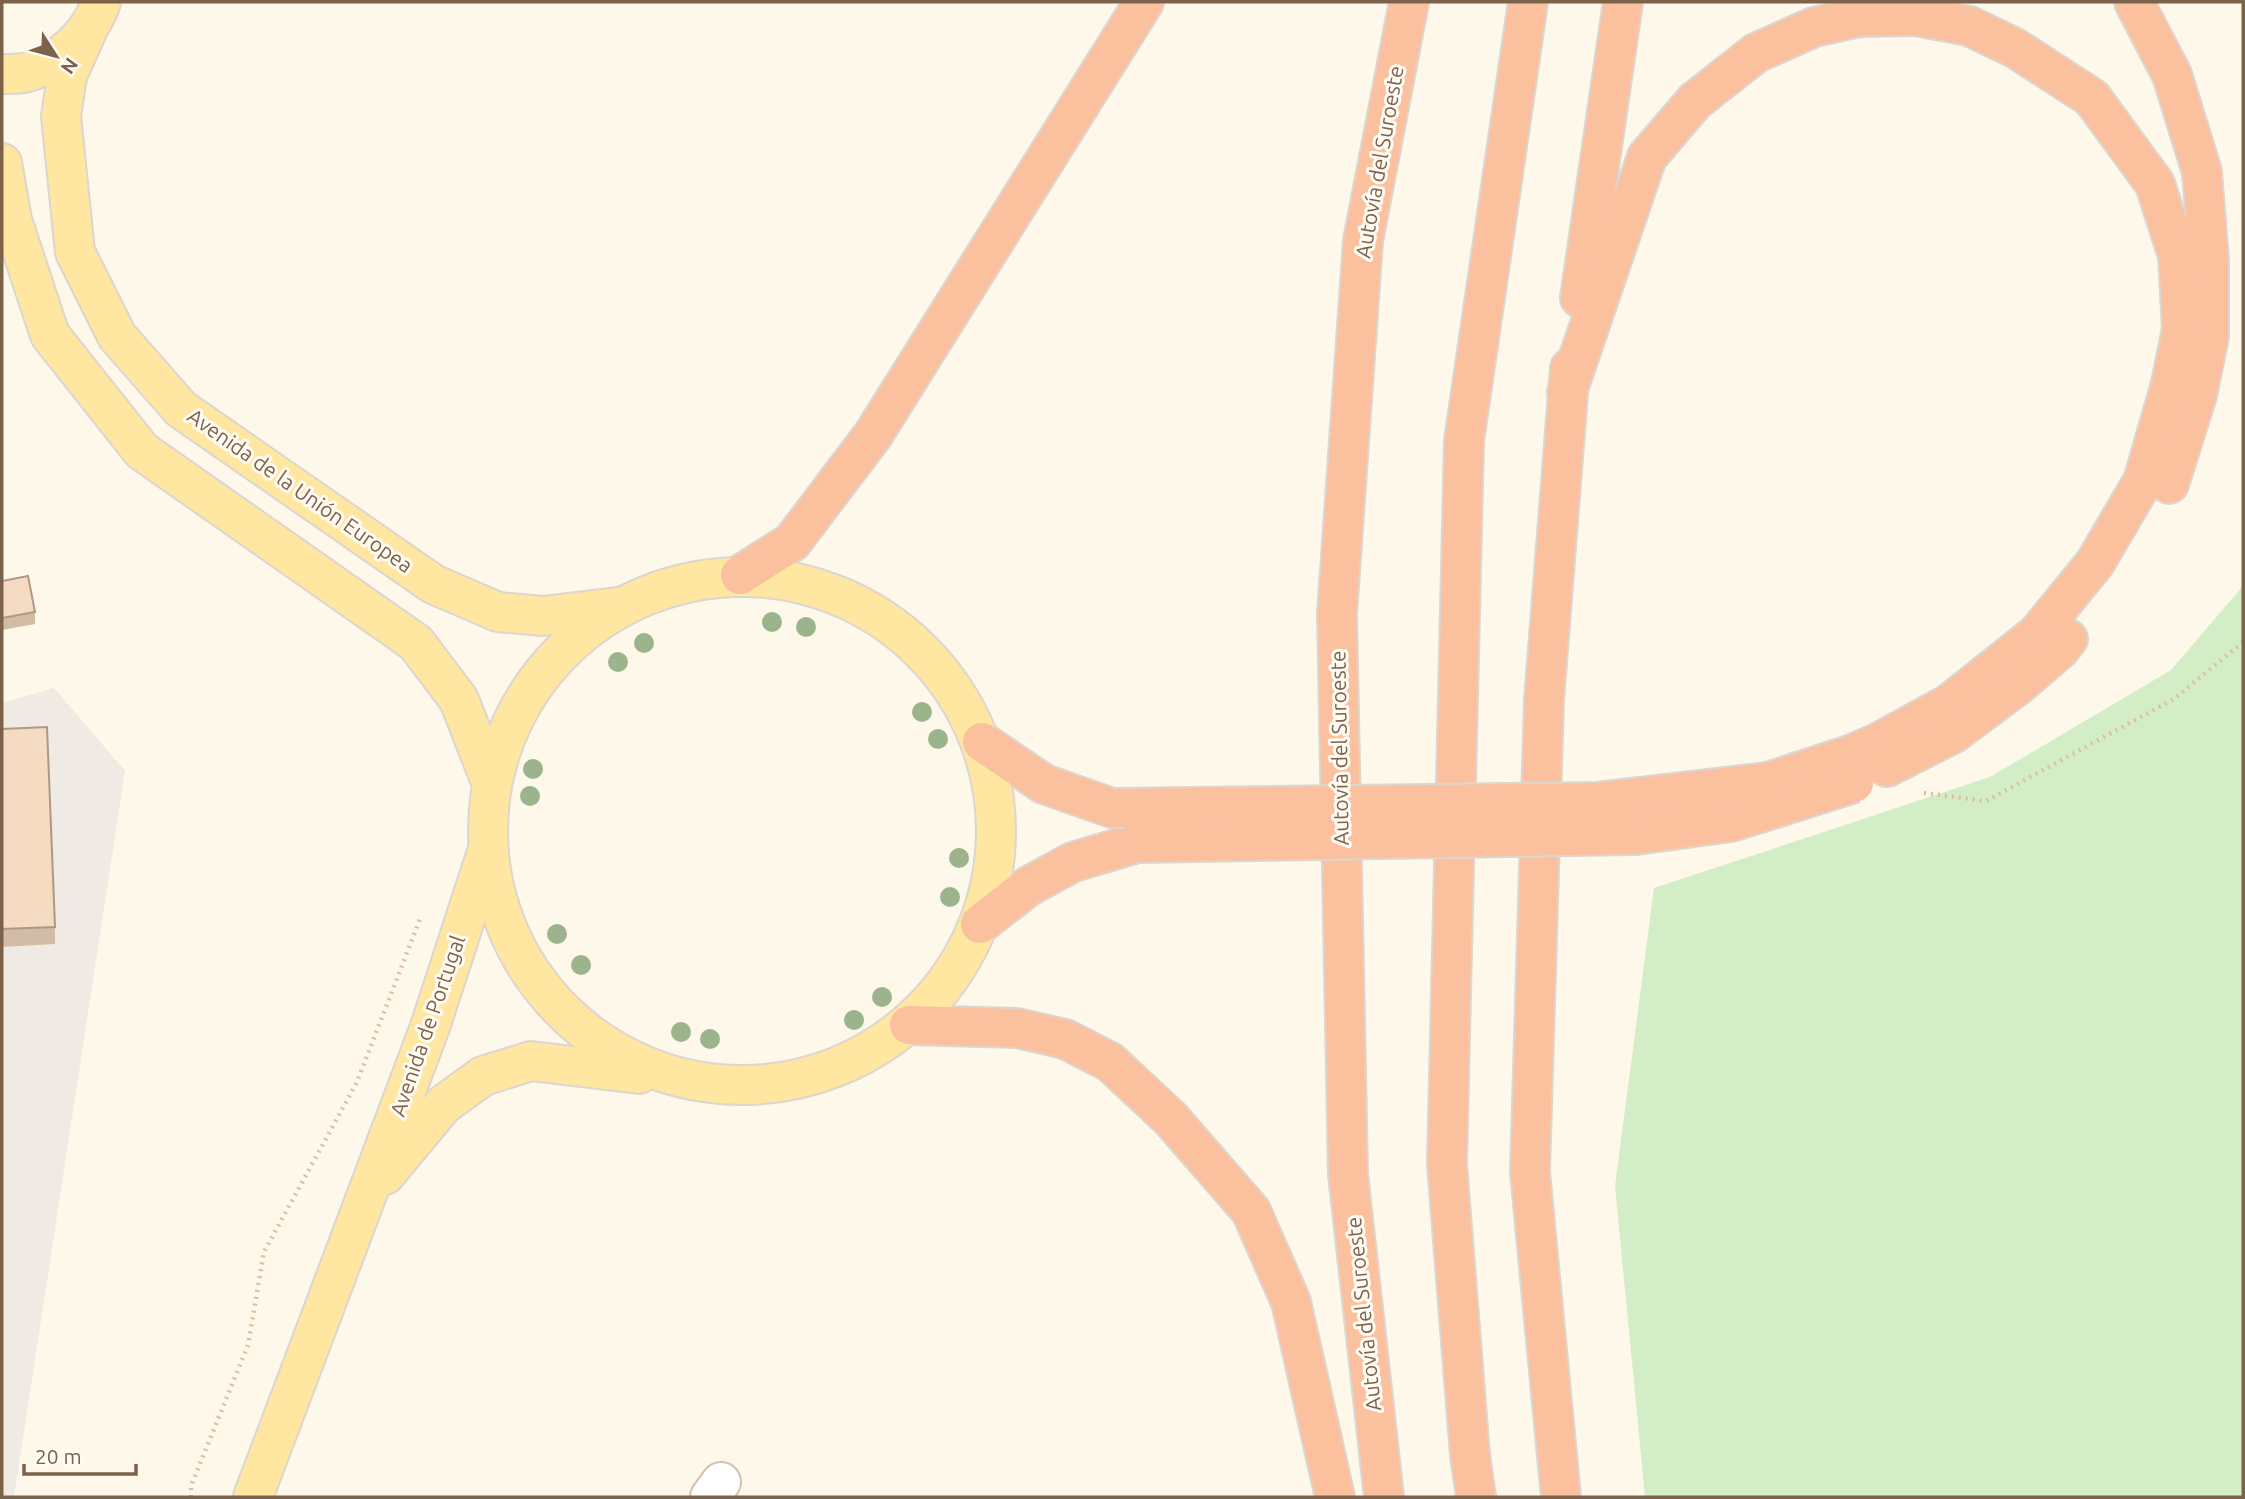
<svg xmlns="http://www.w3.org/2000/svg" width="2245" height="1499" font-family="Ubuntu,sans-serif">
<style>
.industrial{fill:#efeae3}
.green{fill:#d3eec7}
.lines{fill:none;stroke-linecap:round;stroke-linejoin:round}
.minor-casing{stroke:#d2c2af;stroke-width:42}
.major-casing{stroke:#ddd6d0;stroke-width:42}
.highway-casing{stroke:#ddd6d0;stroke-width:42}
.path{stroke:#dbbfa2;stroke-width:4.5;stroke-dasharray:2 5;stroke-linecap:butt}
.minor{stroke:#fff;stroke-width:38}
.major{stroke:#ffe6a1;stroke-width:38}
.highway{stroke:#fbc19f;stroke-width:38}
.highway-bridge-casing{stroke:#ddd6d0;stroke-width:42;stroke-linecap:butt}
.highway-bridge{stroke:#fbc19f;stroke-width:38}
.tree{fill:#9bb48c}
.wall{fill:#d3bca6}
.building{fill:#f5dbc1;stroke:#ac9987;stroke-width:2}
.labels{text-anchor:middle;stroke-width:6;stroke-linejoin:round;paint-order:stroke}
.street-label{font-size:21px;fill:#7c624b;stroke:#fffbf3}
</style>
<rect width="100%" height="100%" fill="#fef8eb"/>
<path class="industrial" d="M54,688l71,83 -111,726h-12v-794z"/>
<path class="green" d="M2243,586v911h-598l-30,-311 39,-298 336,-111 181,-107z"/>
<g class="lines">
<defs>
<path id="minor" d="M710,1497l11,-15"/>
<g id="major">
<path d="M87,31l-20,45 -6,40 14,136 42,84 64,73 252,175 65,28 45,4 74,-9"/>
<path d="M2,74c7,0 15,0 22,-1 34,-9 66,-37 77,-71"/>
<path d="M2,163l10,57 38,115 92,116 274,192 43,57 32,82"/>
<circle cx="742" cy="831" r="254"/>
<path d="M385,1175l58,-70 40,-29 48,-15 108,13"/>
<path d="M253,1497l177,-470 57,-175"/>
</g>
<g id="highway">
<path d="M2134,2l38,73 30,97 7,88v76l-12,59 -28,89"/>
<path d="M1580,298l43,-296"/>
<path d="M1567,392l80,-235 48,-56 61,-48 58,-26 45,-10 57,-1 53,10 46,22 77,50 63,86 23,72 4,73 -11,55 -28,97 -48,82 -58,71 -88,70 -71,39 -28,12"/>
<path d="M740,575l52,-33 81,-107 271,-433"/>
<path d="M982,742l62,42 68,24"/>
<path d="M1887,767l67,-34 63,-47 43,-37 8,-10"/>
<path d="M980,924l49,-38 44,-24 64,-19"/>
<path d="M909,1025l108,3 48,11 45,23 61,57 80,92 40,91 44,195"/>
<path d="M1384,1497l-36,-323 -11,-560 26,-373 46,-239"/>
<path d="M1476,1497l-6,-42 -23,-291 17,-723 64,-439"/>
<path d="M1561,1497l-31,-325 14,-472 26,-332"/>
</g>
</defs>
<use href="#minor" class="minor-casing"/>
<use href="#major" class="major-casing"/>
<use href="#highway" class="highway-casing"/>
<g class="path">
<path d="M1924,793l62,8 188,-102 69,-57"/>
<path d="M191,1497v-11l57,-141 16,-93 93,-170 63,-163"/>
</g>
<use href="#minor" class="minor"/>
<use href="#major" class="major"/>
<use href="#highway" class="highway"/>
<defs>
<g id="highway-bridge">
<path d="M1112,808l484,-6 172,-20 82,-27"/>
<path d="M1137,843l499,-8 95,-13 123,-39"/>
</g>
</defs>
<use href="#highway-bridge" class="highway-bridge-casing"/>
<use href="#highway-bridge" class="highway-bridge"/>
</g>
<g class="tree">
<circle cx="772" cy="622" r="10"/>
<circle cx="806" cy="627" r="10"/>
<circle cx="644" cy="643" r="10"/>
<circle cx="618" cy="662" r="10"/>
<circle cx="922" cy="712" r="10"/>
<circle cx="938" cy="739" r="10"/>
<circle cx="533" cy="769" r="10"/>
<circle cx="530" cy="796" r="10"/>
<circle cx="959" cy="858" r="10"/>
<circle cx="950" cy="897" r="10"/>
<circle cx="557" cy="934" r="10"/>
<circle cx="581" cy="965" r="10"/>
<circle cx="882" cy="997" r="10"/>
<circle cx="854" cy="1020" r="10"/>
<circle cx="681" cy="1032" r="10"/>
<circle cx="710" cy="1039" r="10"/>
</g>
<g class="wall">
<path d="M2,581l33,31v12l-33,6z"/>
<path d="M2,729l53,198v17l-53,3z"/>
</g>
<g class="building">
<path d="M28,576l7,36 -33,6v-37z"/>
<path d="M47,727l8,200 -53,2v-200z"/>
</g>
<g class="labels">
<g class="street-label">
<text transform="translate(1380 162) rotate(-80)" y="7">Autovía del Suroeste</text>
<text transform="translate(300 491) rotate(35)" y="7">Avenida de la Unión Europea</text>
<text transform="translate(1340 748) rotate(-91)" y="7">Autovía del Suroeste</text>
<text transform="translate(428 1026) rotate(-71)" y="7">Avenida de Portugal</text>
<text transform="translate(1364 1314) rotate(-96)" y="7">Autovía del Suroeste</text>
</g>
</g>
<rect width="2245" height="1499" fill="none" stroke="#7c624b" stroke-width="7"/>
<g transform="translate(56 56) rotate(126)" stroke="#fffbf3" stroke-width="5" paint-order="stroke">
<path d="M0-5L12 26L0 18L-12 26Z" fill="#7c624b"/>
<text y="-10" font-size="19" font-weight="bold" text-anchor="middle" fill="#7c624b">N</text>
</g>
<path d="M24 1464v10h112v-10" fill="none" stroke="#7c624b" stroke-width="3.5"/>
<text x="35" y="1464" font-size="21" fill="#7c624b" stroke="#fffbf3" stroke-width="5" paint-order="stroke">20 m</text>
</svg>
